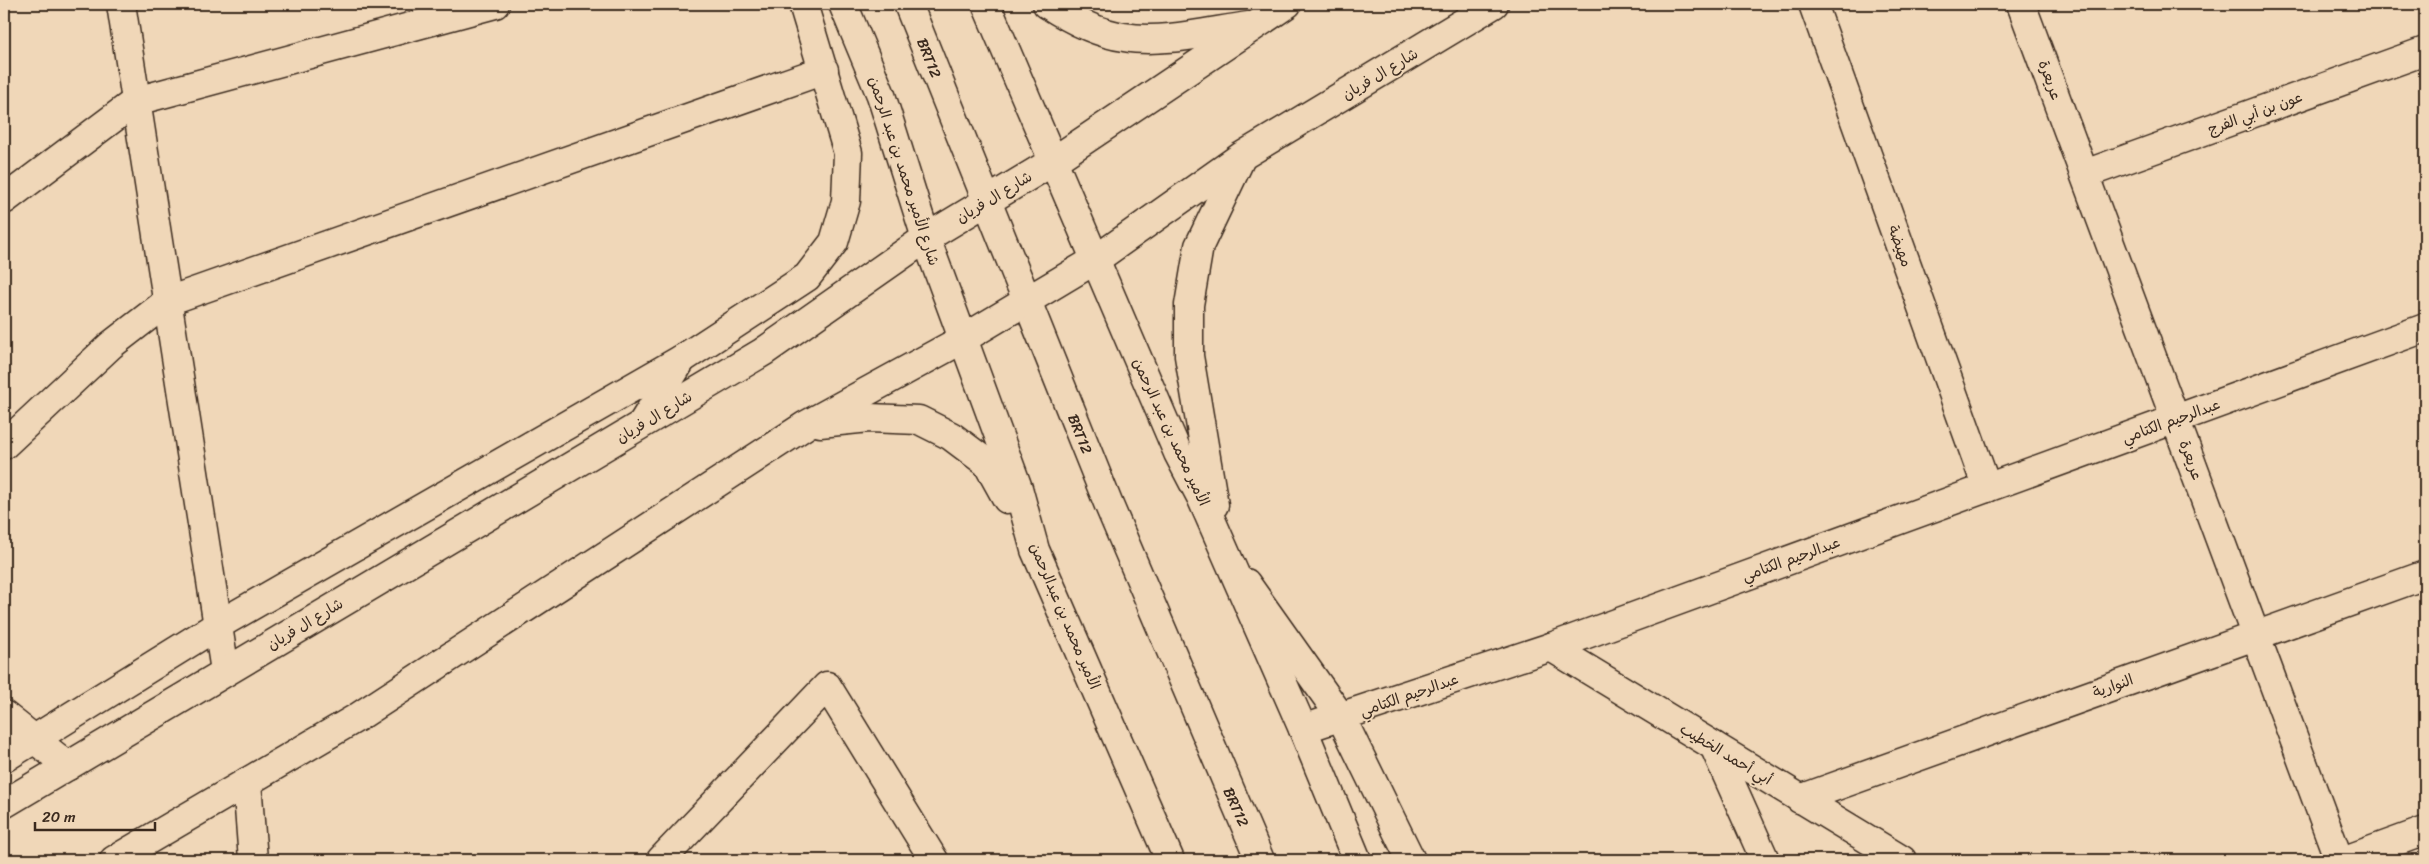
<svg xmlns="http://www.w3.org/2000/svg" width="2429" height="864" font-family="Sriracha,'Playpen Sans Arabic',sans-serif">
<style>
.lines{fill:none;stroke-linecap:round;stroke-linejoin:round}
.minor-casing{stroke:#3b2a1e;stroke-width:31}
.major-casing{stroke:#3b2a1e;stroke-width:31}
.minor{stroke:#f0d7b8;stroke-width:28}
.major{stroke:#f0d7b8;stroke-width:28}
.labels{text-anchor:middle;stroke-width:4;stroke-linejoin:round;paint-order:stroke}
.street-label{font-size:15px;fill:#3b2a1e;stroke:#f0d7b8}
</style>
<rect width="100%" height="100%" fill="#f0d7b8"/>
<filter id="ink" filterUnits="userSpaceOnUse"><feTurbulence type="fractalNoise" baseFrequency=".02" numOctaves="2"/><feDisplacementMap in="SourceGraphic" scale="10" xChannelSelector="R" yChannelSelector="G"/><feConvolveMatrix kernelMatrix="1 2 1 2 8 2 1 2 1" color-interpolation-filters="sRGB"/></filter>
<g filter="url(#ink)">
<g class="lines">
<defs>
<g id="minor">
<path d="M121,4l104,667"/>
<path d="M1813,4l174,484"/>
<path d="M2021,4l318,856"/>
<path d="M2085,174l340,-123"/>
<path d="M4,200l132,-99 359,-97"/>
<path d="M4,445l107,-100 57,-44 656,-231"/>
<path d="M1246,583l95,134 70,143"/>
<path d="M1551,647l351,213"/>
<path d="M4,715l64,51"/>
<path d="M1303,729l248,-82 874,-319"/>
<path d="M1714,746l51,114"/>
<path d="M4,758l214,-133 464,-266 125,-82 27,-35 12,-41 2,-48 -45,-149"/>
<path d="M247,782l6,78"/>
<path d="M1800,799l625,-224"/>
<path d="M661,860l166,-174 107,174"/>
<path d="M2345,860l80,-29"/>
</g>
<g id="major">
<path d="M843,4l38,91 45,143 92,250 17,62 135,310"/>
<path d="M908,4l200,499 152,357"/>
<path d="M986,4l192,449 23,44 102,232 54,131"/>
<path d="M1047,4c23,15 49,29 77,33 38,7 87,-6 125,-11"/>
<path d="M643,422l39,-63"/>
<path d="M820,423l49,-5 50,2 32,16 36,27 20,36"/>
<path d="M1214,505l-25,-149v-51l10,-59 42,-88"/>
<path d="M4,804l759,-452 163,-114 126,-76 235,-158"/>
<path d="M114,860l244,-143 448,-292 157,-86 132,-79 147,-104 252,-152"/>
</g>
</defs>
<use href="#minor" class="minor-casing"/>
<use href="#major" class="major-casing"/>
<use href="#minor" class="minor"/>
<use href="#major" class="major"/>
</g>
</g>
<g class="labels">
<g class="street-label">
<text transform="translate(929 58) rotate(68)" y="5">BRT12</text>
<text transform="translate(1380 74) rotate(-31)" y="5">شارع ال فريان</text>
<text transform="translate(2050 80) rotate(70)" y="5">عريعرة</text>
<text transform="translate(2255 113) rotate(-20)" y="5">عون بن أبي الفرج</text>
<text transform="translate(904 171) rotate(72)" y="5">شارع الأمير محمد بن عبد الرحمن</text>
<text transform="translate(994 197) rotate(-31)" y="5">شارع ال فريان</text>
<text transform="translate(1900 246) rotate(70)" y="5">مهيضة</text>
<text transform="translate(654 417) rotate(-31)" y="5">شارع ال فريان</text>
<text transform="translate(2171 421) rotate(-20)" y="5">عبدالرحيم الكتامي</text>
<text transform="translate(1171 432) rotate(65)" y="5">الأمير محمد بن عبد الرحمن</text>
<text transform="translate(1080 434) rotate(68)" y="5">BRT12</text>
<text transform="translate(2191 460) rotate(70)" y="5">عريعرة</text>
<text transform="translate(1791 559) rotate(-20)" y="5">عبدالرحيم الكتامي</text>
<text transform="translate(1065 616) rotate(67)" y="5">الأمير محمد بن عبدالرحمن</text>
<text transform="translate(305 624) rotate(-31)" y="5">شارع ال فريان</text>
<text transform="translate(2113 686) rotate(-20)" y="5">النوارية</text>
<text transform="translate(1409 695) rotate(-19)" y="5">عبدالرحيم الكتامي</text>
<text transform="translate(1726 754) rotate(31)" y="5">أبي أحمد الخطيب</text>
<text transform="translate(1236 807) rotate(66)" y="5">BRT12</text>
</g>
</g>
<rect width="2429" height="864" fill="none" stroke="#f0d7b8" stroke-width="20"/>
<rect x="10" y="10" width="2409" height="844" fill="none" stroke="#3b2a1e" stroke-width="2" filter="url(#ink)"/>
<path d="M35 822v8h120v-8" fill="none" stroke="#3b2a1e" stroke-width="2.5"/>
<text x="42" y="822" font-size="15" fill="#3b2a1e" stroke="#f0d7b8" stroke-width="4" paint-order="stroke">20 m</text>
</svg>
